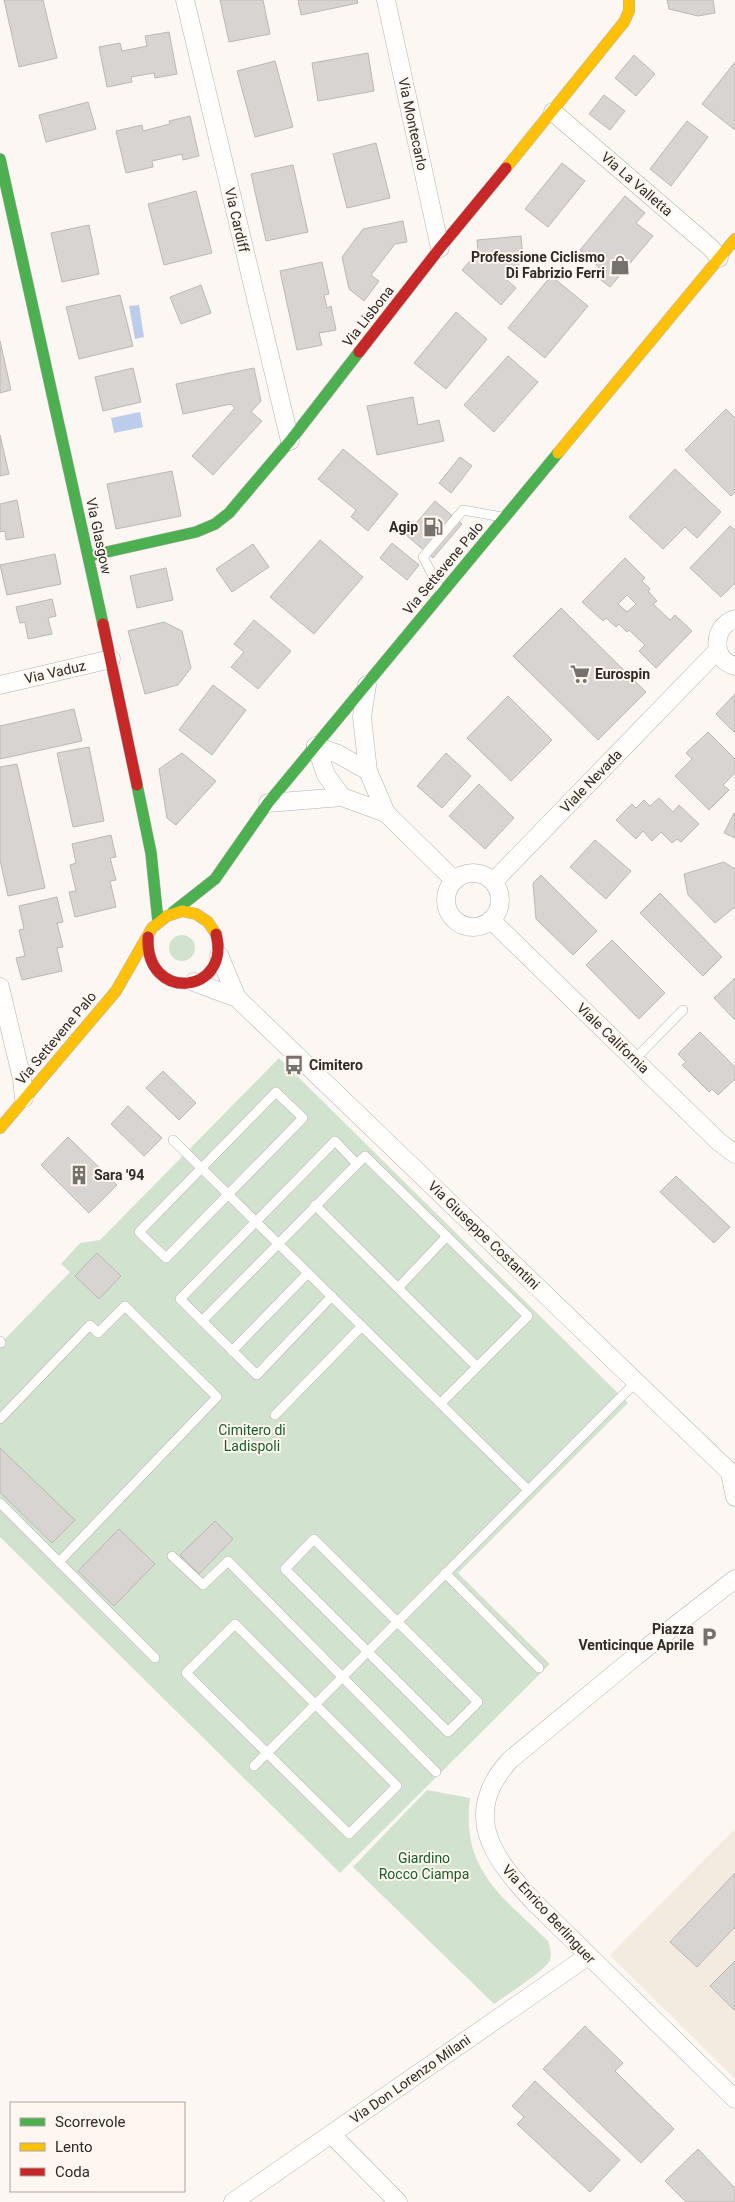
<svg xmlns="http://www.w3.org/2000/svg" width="735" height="2202" font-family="Roboto,sans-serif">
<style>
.built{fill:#f3eae0}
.green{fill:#d1e3cf}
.water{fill:#bccdeb}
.building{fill:#d8d4d1;stroke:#bbb7b4;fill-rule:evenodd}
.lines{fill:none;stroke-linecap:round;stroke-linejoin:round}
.lane-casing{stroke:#b3b0ad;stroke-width:10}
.street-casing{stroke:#b3b0ad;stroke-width:19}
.fast-casing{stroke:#b3b0ad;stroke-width:12}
.slow-casing{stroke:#b3b0ad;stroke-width:12}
.jam-casing{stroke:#b3b0ad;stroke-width:12}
.lane{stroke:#fffefd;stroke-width:9}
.street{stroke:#fffefd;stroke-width:18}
.fast{stroke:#4caf50;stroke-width:11}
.slow{stroke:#ffc107;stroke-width:11}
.jam{stroke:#c62828;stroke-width:11}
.labels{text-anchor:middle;stroke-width:4;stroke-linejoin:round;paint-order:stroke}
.street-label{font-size:14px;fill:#2d2a27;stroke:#fff7ef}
.poi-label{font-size:14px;font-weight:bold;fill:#2d2a27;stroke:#fff7ef;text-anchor:end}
.park-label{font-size:14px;fill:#185b2b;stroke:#fff7ef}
</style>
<rect width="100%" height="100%" fill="#fcf7f2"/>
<path class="built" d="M735,1829v250l-125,-124z"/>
<g class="green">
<circle cx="182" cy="948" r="13"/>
<path d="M279,1058l349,345 -170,170 92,91 -210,209 -340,-336v-193l70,-72 -9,-8 19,-21 20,-3z"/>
<path d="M427,1790l43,8c-9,72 31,97 78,143 2,6 4,12 2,19 -5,11 -44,35 -56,44l-141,-137z"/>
</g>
<g class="water">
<path d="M139,305l5,32 -9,2 -6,-33z"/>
<path d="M140,412l3,15 -29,6 -3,-15z"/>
</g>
<g class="building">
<path d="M4,0h39l14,58 -38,9z"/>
<path d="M220,0h43l7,34 -41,8z"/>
<path d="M298,0h59l1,3 -57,12z"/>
<path d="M667,0h46l2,13 -17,3 -29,-7z"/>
<path d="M169,32l8,42 -22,4 -1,-5 -23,4 1,5 -25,5 -8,-40 21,-4 2,8 25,-5 -2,-10z"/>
<path d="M368,53l6,38 -56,10 -6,-38z"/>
<path d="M634,55l21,19 -19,22 -21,-18z"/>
<path d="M275,61l18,66 -38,10 -18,-66z"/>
<path d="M735,62v68l-33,-26z"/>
<path d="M604,95l21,16 -15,19 -21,-16z"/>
<path d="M88,102l8,27 -50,13 -7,-27z"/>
<path d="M190,116l9,40 -16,4 -1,-6 -30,7 1,6 -27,6 -10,-42 26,-6 1,6 27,-7 -1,-3z"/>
<path d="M687,121l21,16 -37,49 -21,-17z"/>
<path d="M376,143l14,55 -43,10 -14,-54z"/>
<path d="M562,163l23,18 -37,46 -23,-18z"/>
<path d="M293,165l15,67 -42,9 -15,-67z"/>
<path d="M196,191l16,62 -48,12 -16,-61z"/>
<path d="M625,196l20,17 -9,10 17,13 -43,51 -17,-13 6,-7 -19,-17z"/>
<path d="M403,221l4,21 -12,2 -24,31 8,6 -15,20 -15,-12 -7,-32 21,-28z"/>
<path d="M89,225l10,49 -37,8 -11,-49z"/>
<path d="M521,236l2,24 -17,19 10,9 -15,17 -39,-35 16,-18 -1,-12z"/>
<path d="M322,262l7,32 -5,1 3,13 4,-2 5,24 -17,3 3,12 -25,5 -17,-79z"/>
<path d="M551,276l37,30 -43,52 -37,-30z"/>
<path d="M201,285l10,28 -30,11 -11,-27z"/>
<path d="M120,295l13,51 -54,13 -13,-52z"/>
<path d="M456,312l31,27 -41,50 -32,-26z"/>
<path d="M0,341l11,49 -11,3z"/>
<path d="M508,356l30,26 -44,50 -30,-27z"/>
<path d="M133,368l8,34 -38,9 -8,-34z"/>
<path d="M254,368l7,33 -10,11 11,9 -49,54 -21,-19 43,-48 -4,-4 -48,10 -7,-30z"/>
<path d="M413,397l5,28 21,-5 5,21 -67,14 -10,-49z"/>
<path d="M726,409l9,9v74l-4,4 -46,-46z"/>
<path d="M0,435l9,39 -9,2z"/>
<path d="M343,449l55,45 -30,37 -17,-14 5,-7 -38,-31z"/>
<path d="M460,457l12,9 -21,27 -12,-10z"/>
<path d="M675,469l46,43 -24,26 -12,-11 -22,22 -34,-32z"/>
<path d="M172,471l9,45 -65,13 -9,-45z"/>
<path d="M17,500l7,37 -18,3 -1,-9 -5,1v-28z"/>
<path d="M435,501l27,23 -29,34 -27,-23z"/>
<path d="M730,526l5,4v53l-14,14 -31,-29z"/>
<path d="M320,540l43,37 -49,57 -44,-37z"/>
<path d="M392,543l27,22 -12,15 -27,-22z"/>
<path d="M253,544l16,23 -37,25 -16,-23z"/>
<path d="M55,554l6,30 -54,11 -7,-30z"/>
<path d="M625,558l20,20 -3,3 8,8 -2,2 9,10 -4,3 17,16 5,-5 17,16 -36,37 -17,-17 6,-6 -16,-15 -2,2 -8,-8 -3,3 -10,-9 -3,3 -21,-19zM627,595l9,9 -9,8 -9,-8z"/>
<path d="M166,568l7,32 -36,8 -7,-32z"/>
<path d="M52,599l4,17 -8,2 4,16 -24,5 -3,-17 -5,1 -4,-16z"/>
<path d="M561,608l85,84 -48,48 -85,-84z"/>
<path d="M254,620l37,31 -33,38 -27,-22 13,-15 -10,-8z"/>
<path d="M164,622l18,9 9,37 -13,17 -33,9 -17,-63z"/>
<path d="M213,685l33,25 -34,45 -33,-25z"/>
<path d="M735,694v39l-19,-19z"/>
<path d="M508,696l44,44 -41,41 -44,-43z"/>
<path d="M74,709l8,32 -82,18v-33z"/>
<path d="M708,732l27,27v14l-12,12 6,5 -20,20 -34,-34 17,-17 -6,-6z"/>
<path d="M89,747l15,74 -31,6 -16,-74z"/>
<path d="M182,753l34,28 -40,44 -9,-7 -8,-49z"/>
<path d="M446,753l25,23 -29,32 -25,-22z"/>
<path d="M17,764l28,124 -37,8 -8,-36v-93z"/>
<path d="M479,784l35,34 -29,31 -36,-33z"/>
<path d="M659,798l14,14 6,-7 20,19 -18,18 -4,-3 -5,4 -11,-11 -9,9 -9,-10 -7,8 -20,-19 16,-16 4,4 8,-8 6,6z"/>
<path d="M734,813l1,1v24l-11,-5z"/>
<path d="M111,835l5,22 -6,1 6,22 -6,1 6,26 -41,10 -6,-25 7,-1 -6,-26 6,-2 -4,-19z"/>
<path d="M595,840l36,31 -25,28 -36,-32z"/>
<path d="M724,862l11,7v38l-20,16 -27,-28 -4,-21z"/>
<path d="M541,875l56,56 -24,24 -37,-36 -3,-36z"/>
<path d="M660,893l62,64 -19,19 -63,-63z"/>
<path d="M57,897l6,25 -6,1 6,24 -6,1 5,23 -40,9 -6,-22 9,-2 -6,-26 5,-1 -5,-23z"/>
<path d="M612,940l53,53 -26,26 -53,-54z"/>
<path d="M735,978v42l-21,-22z"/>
<path d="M700,1032l35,35v12l-17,16 -6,-6 -3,3 -27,-27 4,-3 -8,-8z"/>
<path d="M163,1071l33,32 -17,17 -33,-32z"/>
<path d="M128,1106l34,32 -18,18 -33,-32z"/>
<path d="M68,1137l49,48 -28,28 -48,-48z"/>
<path d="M676,1176l54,51 -16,16 -54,-51z"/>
<path d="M97,1253l24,23 -22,23 -24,-23z"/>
<path d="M0,1448l75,72 -23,23 -52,-51z"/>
<path d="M215,1521l18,18 -34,35 -19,-19z"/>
<path d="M119,1529l36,35 -41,42 -36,-35z"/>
<path d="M735,1873v54l-38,40 -27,-25z"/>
<path d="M735,1961v50l-25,-25z"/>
<path d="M585,2026l38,37 -8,8 59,58 -33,34 -98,-94z"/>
<path d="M535,2081l85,79 -30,32 -73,-68 7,-7 -12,-11z"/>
<path d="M698,2149l37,39v14h-49l-21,-21z"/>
</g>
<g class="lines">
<defs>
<g id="lane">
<path d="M441,591l-18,-34 40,-47 39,7"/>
<path d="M635,1059l48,-49"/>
<path d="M276,1092l27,26 -137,140 -27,-26z"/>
<path d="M173,1140l355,350"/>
<path d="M315,1205l162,162"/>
<path d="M398,1288l49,-52"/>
<path d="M332,1296l-75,79 -77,-76 155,-158 21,22"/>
<path d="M202,1321l163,-165 163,160 -87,87"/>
<path d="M0,1341l1,2"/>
<path d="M232,1351l76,-78"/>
<path d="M275,1415l87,-89"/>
<path d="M0,1419l90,-94 8,8 27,-27 92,91 -158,165"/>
<path d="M0,1503l155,155"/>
<path d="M314,1539l164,163 -30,30 -163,-163z"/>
<path d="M172,1556l31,29 25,-24 208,211"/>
<path d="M445,1573l94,95"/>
<path d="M235,1624l162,162 -48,48 -163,-161z"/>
<path d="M254,1766l382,-384"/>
</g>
<g id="street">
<path d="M185,0l105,441"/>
<path d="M386,0l54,248"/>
<path d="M553,112l158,136 8,10"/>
<path d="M735,619c-23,7 -24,41 0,47"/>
<path d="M0,685l111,-26"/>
<path d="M367,685l-5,32 6,54 18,42 68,67"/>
<path d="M316,746l10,29 16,22"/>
<path d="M316,746l22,8 30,17"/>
<path d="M268,803l74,-6 44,16"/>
<circle cx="473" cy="900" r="27"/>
<path d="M493,882l225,-232"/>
<path d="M491,920l227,221 17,13"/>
<path d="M219,955l18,43"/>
<path d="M194,982l43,16 498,479"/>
<path d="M0,987l22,92 2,19"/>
<path d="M730,1473l5,24"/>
<path d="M735,1579l-99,77 -126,104c-50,55 -17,98 25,143l200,196"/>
<path d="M331,2134l67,68"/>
<path d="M233,2202l355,-246"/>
</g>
<g id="fast">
<path d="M0,159l103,465"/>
<path d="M89,556l107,-24 19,-8 14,-11 61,-72 69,-89"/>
<path d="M137,785l14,68 7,68"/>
<path d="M173,912l42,-33 53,-76 290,-350"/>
</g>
<g id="slow">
<path d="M506,168l118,-146 5,-11v-11"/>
<path d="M558,453l177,-214"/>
<path d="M0,1128l116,-137 36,-63 15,-12 15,-5 14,3 12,8 8,12"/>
</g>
<g id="jam">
<path d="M359,352l81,-104 66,-80"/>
<path d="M103,624l34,161"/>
<path d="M148,937c-3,67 84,57 68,-3"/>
</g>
</defs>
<use href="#lane" class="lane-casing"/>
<use href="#street" class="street-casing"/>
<use href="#fast" class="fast-casing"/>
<use href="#slow" class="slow-casing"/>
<use href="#jam" class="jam-casing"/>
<use href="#lane" class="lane"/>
<use href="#street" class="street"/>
<use href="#fast" class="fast"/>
<use href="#slow" class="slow"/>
<use href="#jam" class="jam"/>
</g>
<defs>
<symbol id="shop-bare" viewBox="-9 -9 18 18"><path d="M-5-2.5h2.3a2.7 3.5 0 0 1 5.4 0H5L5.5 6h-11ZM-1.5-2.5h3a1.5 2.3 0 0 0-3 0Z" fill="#75726e" stroke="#fff7ef" stroke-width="2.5" paint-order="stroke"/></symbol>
<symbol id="fuel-bare" viewBox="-9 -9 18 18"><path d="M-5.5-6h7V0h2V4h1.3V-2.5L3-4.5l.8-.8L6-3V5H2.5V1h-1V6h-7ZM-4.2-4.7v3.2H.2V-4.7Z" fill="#75726e" stroke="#fff7ef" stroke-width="2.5" paint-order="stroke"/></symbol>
<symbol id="supermarket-bare" viewBox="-9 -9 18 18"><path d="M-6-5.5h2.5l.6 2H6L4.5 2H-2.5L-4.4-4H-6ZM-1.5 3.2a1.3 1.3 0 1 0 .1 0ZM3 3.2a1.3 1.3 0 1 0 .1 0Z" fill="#75726e" stroke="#fff7ef" stroke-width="2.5" paint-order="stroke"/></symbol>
<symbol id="bus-bare" viewBox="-9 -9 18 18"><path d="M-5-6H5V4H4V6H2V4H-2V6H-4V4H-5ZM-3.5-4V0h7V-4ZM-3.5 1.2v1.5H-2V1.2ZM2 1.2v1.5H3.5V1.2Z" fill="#75726e" stroke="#fff7ef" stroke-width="2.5" paint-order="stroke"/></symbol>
<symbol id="building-bare" viewBox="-9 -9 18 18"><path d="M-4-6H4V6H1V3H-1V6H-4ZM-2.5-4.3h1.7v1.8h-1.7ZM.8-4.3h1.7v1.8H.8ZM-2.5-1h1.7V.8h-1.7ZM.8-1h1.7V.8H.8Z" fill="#75726e" stroke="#fff7ef" stroke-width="2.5" paint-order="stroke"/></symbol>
<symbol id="parking-bare" viewBox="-9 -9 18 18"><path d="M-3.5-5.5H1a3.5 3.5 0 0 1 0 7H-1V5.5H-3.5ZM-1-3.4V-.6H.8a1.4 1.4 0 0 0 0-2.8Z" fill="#75726e" stroke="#fff7ef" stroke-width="2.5" paint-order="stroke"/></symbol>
</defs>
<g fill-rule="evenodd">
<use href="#shop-bare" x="606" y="251" width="28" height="28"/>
<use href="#fuel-bare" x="419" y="513" width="28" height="28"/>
<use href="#supermarket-bare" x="566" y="660" width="28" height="28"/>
<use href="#bus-bare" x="280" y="1051" width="28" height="28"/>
<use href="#building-bare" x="65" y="1161" width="28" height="28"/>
<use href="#parking-bare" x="695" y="1623" width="28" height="28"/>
</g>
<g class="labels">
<g class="street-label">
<text transform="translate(413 124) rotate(78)" y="5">Via Montecarlo</text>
<text transform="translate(637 184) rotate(41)" y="5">Via La Valletta</text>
<text transform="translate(237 220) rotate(77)" y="5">Via Cardiff</text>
<text transform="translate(368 316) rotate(-52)" y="5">Via Lisbona</text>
<text transform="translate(99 536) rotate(78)" y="5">Via Glasgow</text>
<text transform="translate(443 568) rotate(-50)" y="5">Via Settevene Palo</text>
<text transform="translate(55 672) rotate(-13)" y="5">Via Vaduz</text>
<text transform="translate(591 781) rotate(-46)" y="5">Viale Nevada</text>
<text transform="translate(56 1038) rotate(-50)" y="5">Via Settevene Palo</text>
<text transform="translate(613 1038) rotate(44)" y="5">Viale California</text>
<text transform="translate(484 1235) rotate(44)" y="5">Via Giuseppe Costantini</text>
<text transform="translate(549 1914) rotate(47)" y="5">Via Enrico Berlinguer</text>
<text transform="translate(410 2079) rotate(-35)" y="5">Via Don Lorenzo Milani</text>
</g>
<g class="poi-label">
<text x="605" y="262">Professione Ciclismo<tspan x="605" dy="16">Di Fabrizio Ferri</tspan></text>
<text x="418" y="532">Agip</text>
<text x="595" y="679" text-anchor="start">Eurospin</text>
<text x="309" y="1070" text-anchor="start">Cimitero</text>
<text x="94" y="1180" text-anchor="start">Sara '94</text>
<text x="694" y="1634">Piazza<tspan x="694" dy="16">Venticinque Aprile</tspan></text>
</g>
<g class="park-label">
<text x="252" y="1435">Cimitero di<tspan x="252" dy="16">Ladispoli</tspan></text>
<text x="424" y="1863">Giardino<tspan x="424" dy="16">Rocco Ciampa</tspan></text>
</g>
</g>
<rect x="10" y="2102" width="175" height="90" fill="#fff7ef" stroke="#aba59f"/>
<rect x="20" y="2118" width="25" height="8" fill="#4caf50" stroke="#aba59f"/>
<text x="55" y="2127" font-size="15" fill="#2d2a27">Scorrevole</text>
<rect x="20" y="2143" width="25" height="8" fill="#ffc107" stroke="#aba59f"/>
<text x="55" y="2152" font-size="15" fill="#2d2a27">Lento</text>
<rect x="20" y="2168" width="25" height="8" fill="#c62828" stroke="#aba59f"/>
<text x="55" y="2177" font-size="15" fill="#2d2a27">Coda</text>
</svg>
